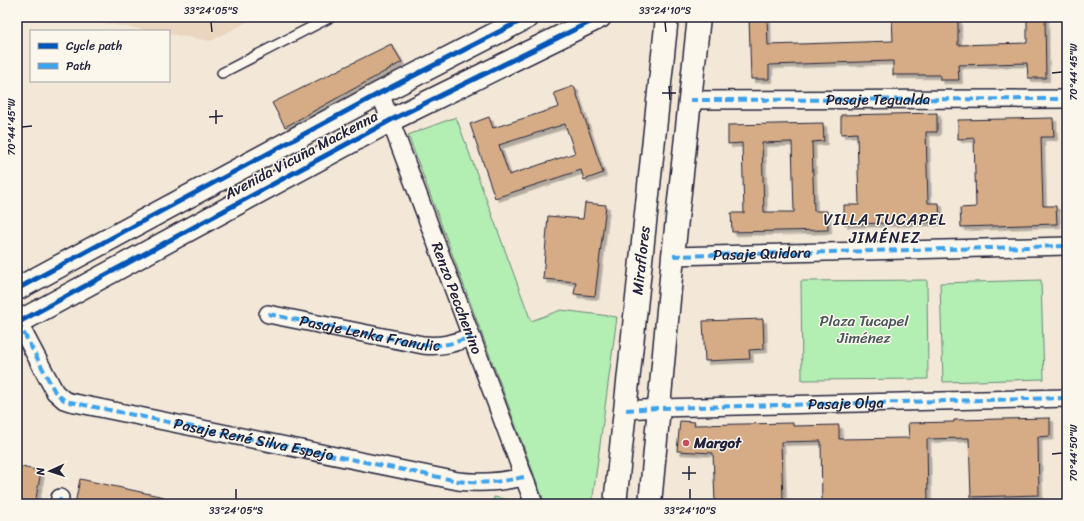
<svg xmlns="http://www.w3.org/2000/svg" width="1084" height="521" font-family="Sriracha,sans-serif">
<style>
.built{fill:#ead6bf}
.green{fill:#b3eeb3;stroke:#6a8877}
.building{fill:#d5ac86;stroke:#22223b;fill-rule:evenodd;filter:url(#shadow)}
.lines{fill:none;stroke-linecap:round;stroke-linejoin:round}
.lane-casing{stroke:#22223b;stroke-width:12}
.street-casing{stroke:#22223b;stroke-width:20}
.secondary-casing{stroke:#22223b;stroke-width:25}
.lane{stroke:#fbf7ec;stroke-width:9}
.street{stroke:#fbf7ec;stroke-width:17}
.secondary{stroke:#fbf7ec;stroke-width:22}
.quiet{stroke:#3ea2ec;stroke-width:4;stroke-dasharray:8 4;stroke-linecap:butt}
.cycleway-casing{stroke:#fbf7ec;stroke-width:8}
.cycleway{stroke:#0057b8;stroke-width:5}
.ticks{fill:none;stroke:#22223b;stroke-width:1.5}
.poi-dot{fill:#d1495b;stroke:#fbf7ec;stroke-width:1.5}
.labels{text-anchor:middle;stroke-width:3;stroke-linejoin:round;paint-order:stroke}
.street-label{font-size:15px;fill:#22223b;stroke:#fbf7ec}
.park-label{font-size:15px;fill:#465559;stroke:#fbf7ec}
.poi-label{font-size:15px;font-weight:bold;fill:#22223b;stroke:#fbf7ec;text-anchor:start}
.neighbourhood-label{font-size:16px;letter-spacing:1px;fill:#22223b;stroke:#fbf7ec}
.neatline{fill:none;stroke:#22223b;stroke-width:1.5}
.ticks-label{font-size:10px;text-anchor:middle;fill:#22223b}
</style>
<defs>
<filter id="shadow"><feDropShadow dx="3.5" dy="3.5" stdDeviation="0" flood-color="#0004"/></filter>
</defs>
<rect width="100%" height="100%" fill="#f3e8d8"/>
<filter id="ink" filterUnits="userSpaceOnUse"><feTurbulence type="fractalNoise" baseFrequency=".025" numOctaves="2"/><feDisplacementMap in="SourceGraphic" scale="8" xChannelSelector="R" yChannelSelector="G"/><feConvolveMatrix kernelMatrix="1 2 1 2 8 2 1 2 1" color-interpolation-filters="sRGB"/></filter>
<g filter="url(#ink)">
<path class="built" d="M68,17h189l-46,24 -42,-7v-3h-18z"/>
<g class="green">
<path d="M456,117l75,204 30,-11 56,7 -25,187h-47l-137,-369z"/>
<path d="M927,280l1,99 -126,1 -1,-99z"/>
<path d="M1041,280l3,99 -101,3 -3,-99z"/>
<path d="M494,497l25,5v2h-26z"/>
</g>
<g class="building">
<path d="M749,17h18l1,28 125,-4 -1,-24h66v28l69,-2v-26h18l1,61h-18l-1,-15 -69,2 1,15h-19v-5h-47v-14l-124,4v14h-18z"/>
<path d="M391,44l11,18 -117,65 -13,-24z"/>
<path d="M574,86l29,87 -19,7 -3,-10 -86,28 -25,-74 19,-7 4,11 66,-21 -5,-14zM565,124l10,29 -66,22 -10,-30z"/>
<path d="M937,113v19h-11l2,71h11l1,19 -96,2v-19h15l-2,-72 -16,1v-19z"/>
<path d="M1053,118l1,19h-13l2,69h13l1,18 -96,3 -1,-19 16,-1 -2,-69 -16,1v-19z"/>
<path d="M823,123l1,18 -12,1 2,69h13l1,19 -96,2 -1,-19h13l-2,-70 -14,1v-19zM792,142l2,70h-30l-2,-69z"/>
<path d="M585,203l21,2 -11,91 -21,-2 2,-12 -33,-3 5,-63 35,3z"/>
<path d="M763,319l1,30 -15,1 1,9 -45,2 -2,-40z"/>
<path d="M1050,418v18l-12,1 1,58 -68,2 -2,-59 -42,1 1,65h-106l-1,-63 -40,1 2,58 -68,2 -2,-49 -36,-2 3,-30 15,1 -1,3 99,-2v3l46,-1v14l70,-1 -1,-15 46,-1v-2z"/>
<path d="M17,466l24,5 -6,33 -18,-3z"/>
<path d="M80,479l84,18v7h-89z"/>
</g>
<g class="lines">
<defs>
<path id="lane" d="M222,73l109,-56"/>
<g id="street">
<path id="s1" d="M380,93l154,411"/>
<path d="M690,100l377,-1"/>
<path d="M673,256l394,-10"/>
<path id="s2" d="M268,314l155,31c20,2 30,-2 48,-8"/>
<path id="s3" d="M18,322l37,70 9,8 6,2 388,79c24,3 43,1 66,-4"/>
<path d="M626,410l33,-2 408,-10"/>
<path d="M59,504l1,-6"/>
</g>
<g id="secondary">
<path d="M17,289l363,-196 148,-76"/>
<path d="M17,323l374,-203 209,-103"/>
<path id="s4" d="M615,504l52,-487"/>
<path d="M650,504l23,-248 26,-239"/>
</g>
</defs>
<use href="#lane" class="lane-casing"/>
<use href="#street" class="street-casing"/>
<use href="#secondary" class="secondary-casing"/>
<use href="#lane" class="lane"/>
<use href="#street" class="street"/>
<use href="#secondary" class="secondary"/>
<g class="quiet">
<path id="s5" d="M690,100l377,-1"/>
<path id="s6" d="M673,256l394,-10"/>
<path d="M268,314l155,31c20,2 30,-2 48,-8"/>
<path d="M18,322l37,70 9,8 6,2 388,79c24,3 43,1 66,-4"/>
<path id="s7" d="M626,410l33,-2 408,-10"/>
<path d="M59,504l1,-6"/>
</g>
<defs>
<g id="cycleway">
<path d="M17,289l363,-196 148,-76"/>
<path d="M17,323l374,-203 209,-103"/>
</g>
</defs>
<use href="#cycleway" class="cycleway-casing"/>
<use href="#cycleway" class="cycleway"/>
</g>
</g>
<path class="ticks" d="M211,22l1,10M665,22l1,10M1052,73l10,-1M669,86l1,14M662,93h14M216,110v14M209,117l14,-1M22,127l10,-1M1052,454l10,-1M689,466v14M682,473h14M236,489v10M690,489v10"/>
<circle class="poi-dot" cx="686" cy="443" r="4"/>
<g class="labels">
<g class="street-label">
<text dy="5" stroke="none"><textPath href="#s5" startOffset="188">Pasaje Tegualda</textPath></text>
<text transform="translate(301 155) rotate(-28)" y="5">Avenida Vicuña Mackenna</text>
<text dy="5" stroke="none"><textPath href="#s6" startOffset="89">Pasaje Quidora</textPath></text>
<text dy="5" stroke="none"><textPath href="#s4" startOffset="245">Miraflores</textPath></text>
<text dy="5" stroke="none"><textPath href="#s1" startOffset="219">Renzo Pecchenino</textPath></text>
<text dy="5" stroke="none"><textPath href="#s2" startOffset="104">Pasaje Lenka Franulic</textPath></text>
<text dy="5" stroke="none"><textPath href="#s7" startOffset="220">Pasaje Olga</textPath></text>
<text dy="5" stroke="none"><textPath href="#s3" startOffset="285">Pasaje René Silva Espejo</textPath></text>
</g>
<g class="park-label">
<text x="864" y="326">Plaza Tucapel<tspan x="864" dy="17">Jiménez</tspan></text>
</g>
<g class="poi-label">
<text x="694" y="448">Margot</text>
</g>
<g class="neighbourhood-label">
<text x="885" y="225">VILLA TUCAPEL<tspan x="885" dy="18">JIMÉNEZ</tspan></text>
</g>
</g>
<rect width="1084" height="521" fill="none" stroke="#fbf7ec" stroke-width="44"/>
<rect x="30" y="30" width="140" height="52" fill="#fbf7ec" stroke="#a4a2a5"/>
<rect x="38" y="43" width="20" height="6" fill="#0057b8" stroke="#a4a2a5"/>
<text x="66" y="50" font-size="12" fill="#22223b">Cycle path</text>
<rect x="38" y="63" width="20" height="6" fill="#3ea2ec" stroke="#a4a2a5"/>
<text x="66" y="70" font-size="12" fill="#22223b">Path</text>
<g transform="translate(50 471) rotate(267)" stroke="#fbf7ec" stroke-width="3" paint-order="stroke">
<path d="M0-3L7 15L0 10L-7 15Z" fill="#22223b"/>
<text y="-6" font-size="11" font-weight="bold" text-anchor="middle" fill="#22223b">N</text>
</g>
<rect x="22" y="22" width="1040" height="477" class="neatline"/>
<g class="ticks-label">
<text x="211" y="14">33°24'05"S</text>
<text x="665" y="14">33°24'10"S</text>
<text transform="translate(1073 72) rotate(-90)" y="4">70°44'45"W</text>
<text transform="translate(11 127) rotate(-90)" y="4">70°44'45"W</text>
<text transform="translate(1073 453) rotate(-90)" y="4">70°44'50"W</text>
<text x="236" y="514">33°24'05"S</text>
<text x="690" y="514">33°24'10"S</text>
</g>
</svg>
